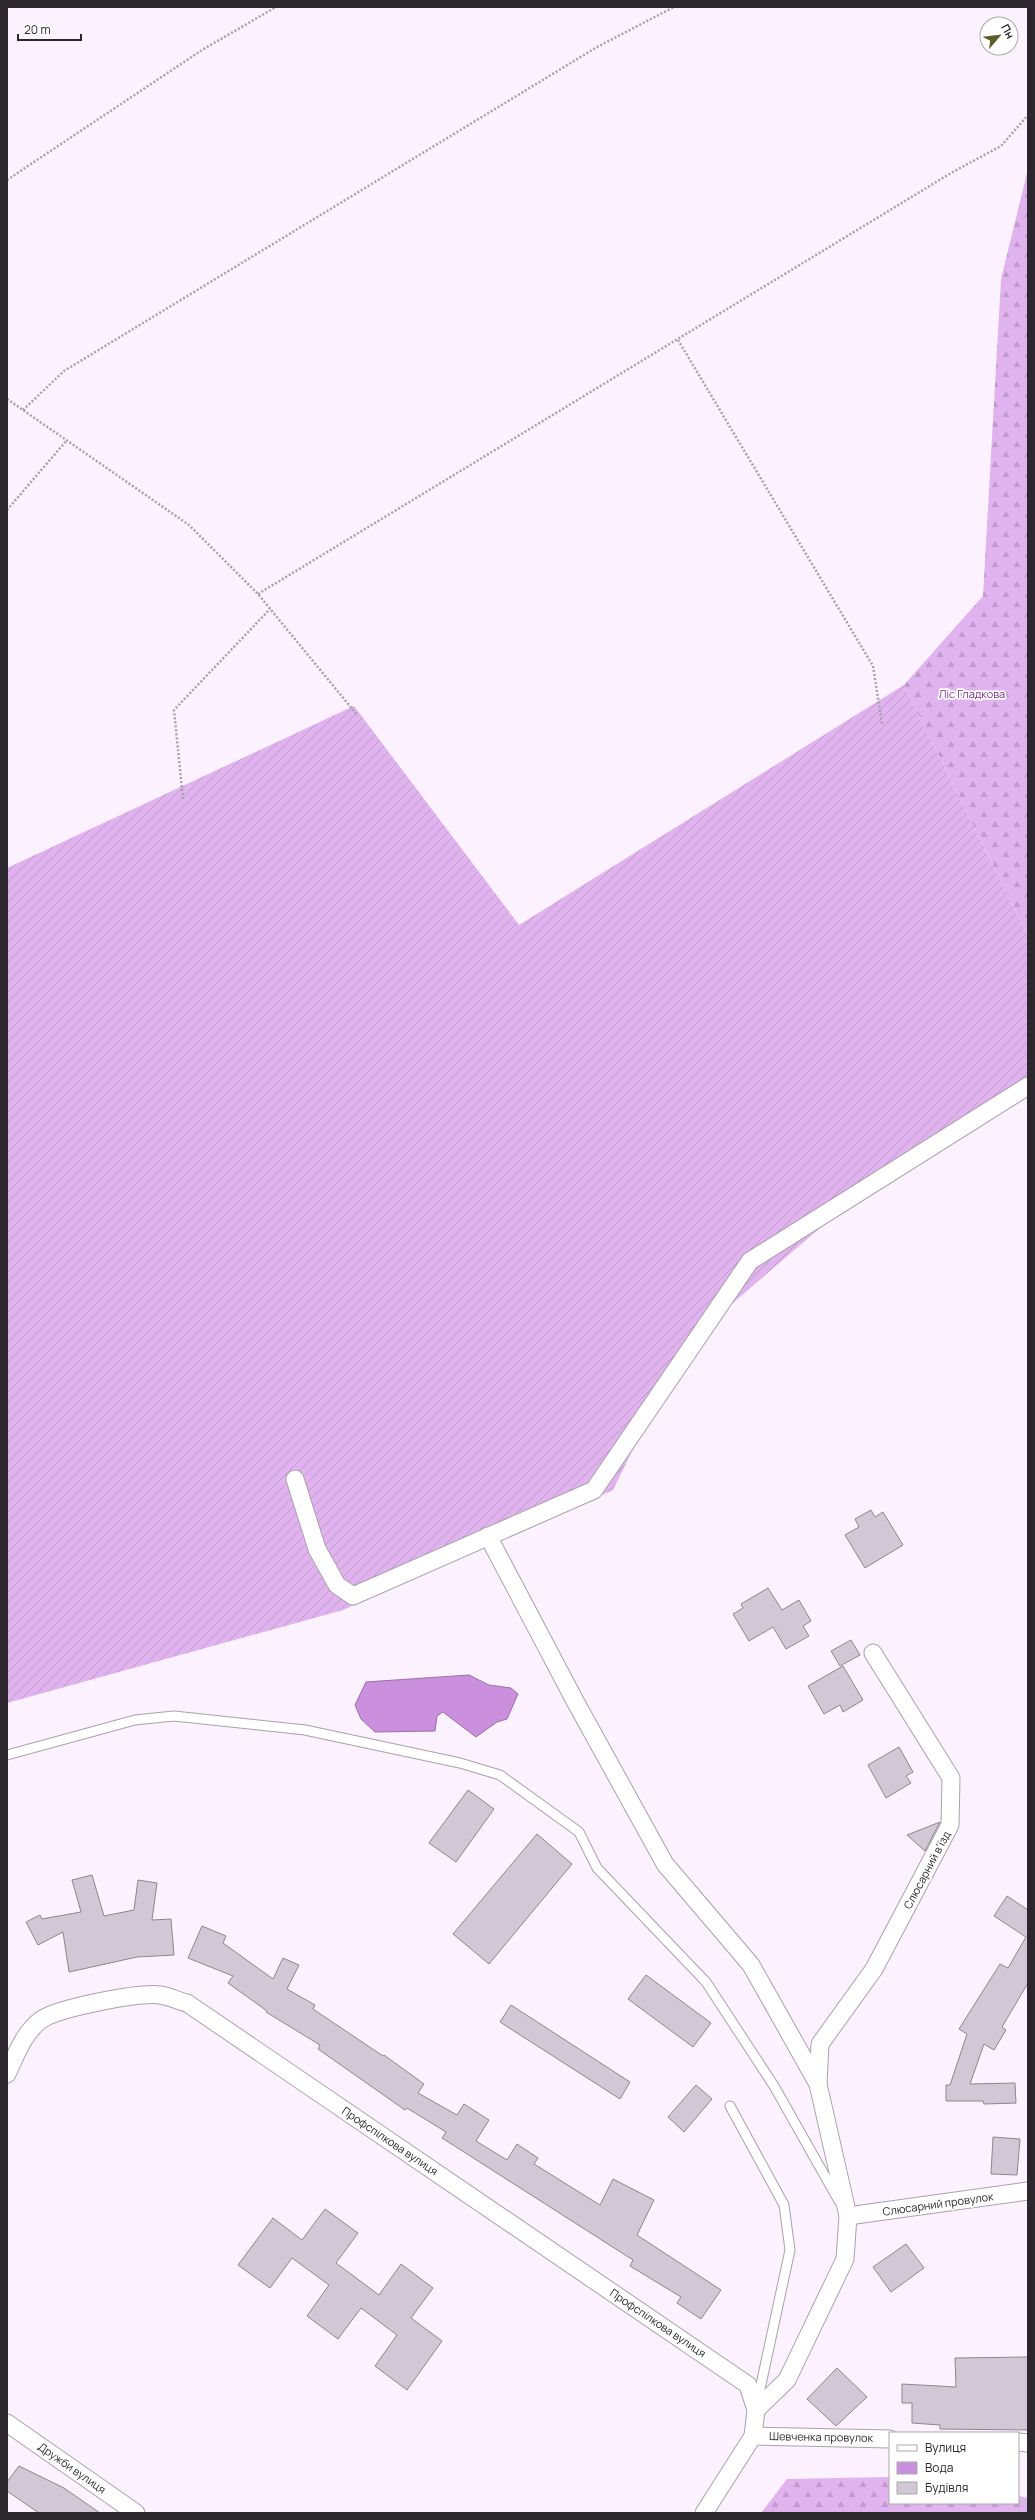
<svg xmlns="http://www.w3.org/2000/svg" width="1035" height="2520" font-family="Manrope,sans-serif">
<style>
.forest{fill:url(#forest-firs)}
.garden{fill:url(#garden-furrows)}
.water{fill:#ca8fdd;stroke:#9a70a8}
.building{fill:#d2c8d5;stroke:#8e8591}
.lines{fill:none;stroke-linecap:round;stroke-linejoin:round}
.service-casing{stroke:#aaa1ad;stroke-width:11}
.minor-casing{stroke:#aaa1ad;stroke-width:19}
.path{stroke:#a8a0ab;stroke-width:2.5;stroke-dasharray:2 2;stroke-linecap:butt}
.service{stroke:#fff;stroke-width:9}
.minor{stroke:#fff;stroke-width:17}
.labels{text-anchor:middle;stroke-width:3.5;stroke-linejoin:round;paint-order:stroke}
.park-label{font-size:11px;fill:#7a338f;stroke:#fff}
.street-label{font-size:11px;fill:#2b272c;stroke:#fff}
</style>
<defs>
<pattern id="forest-firs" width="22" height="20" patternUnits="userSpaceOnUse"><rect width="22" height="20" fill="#e0b3ef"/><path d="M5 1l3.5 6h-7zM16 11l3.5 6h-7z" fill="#c09acd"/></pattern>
<pattern id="garden-furrows" width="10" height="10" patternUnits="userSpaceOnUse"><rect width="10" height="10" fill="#e0b3ef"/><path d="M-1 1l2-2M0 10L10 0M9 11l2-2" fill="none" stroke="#c09acd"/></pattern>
</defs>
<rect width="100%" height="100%" fill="#fbf1ff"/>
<g class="forest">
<path d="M1028,169v767l-124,-251 79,-89 18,-317z"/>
<path d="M890,2477v26h128v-7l10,2v15h-267l26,-34z"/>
</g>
<path class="garden" d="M904,685l124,251v153l-179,114 -165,142 -71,145 -270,120 -336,93v-835l347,-162 165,219z"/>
<path class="water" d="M469,1675l20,10 22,3 7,6 -11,25 -10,3 -21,15 -33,-25 -6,4 -2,15 -60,1 -14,-13 -6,-14 11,-23z"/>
<g class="building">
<path d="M871,1510l4,7 8,-5 20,33 -38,23 -20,-33 14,-8 -4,-8z"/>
<path d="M768,1588l14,22 17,-10 12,21 -8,5 6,10 -23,13 -13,-22 -24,14 -16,-27 10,-6 -2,-4z"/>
<path d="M851,1640l9,15 -20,11 -9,-15z"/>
<path d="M843,1666l20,34 -20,12 -3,-7 -16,9 -16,-28z"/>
<path d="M899,1747l14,25 -7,4 5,7 -25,15 -18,-33z"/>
<path d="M468,1790l26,19 -38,53 -27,-19z"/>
<path d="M940,1822l-15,29 -18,-16z"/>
<path d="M537,1834l35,30 -83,100 -36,-30z"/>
<path d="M92,1875l12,41 30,-6 4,-30 19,3 -5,37 19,-1 3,36 -37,2 -68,15 -6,-40 -25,13 -12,-23 14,-7 2,4 39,-7 -9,-32z"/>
<path d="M1007,1896l21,14v73l-26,44 4,3 -12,20 -10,-6 -14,40 45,-1 1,20 -32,1 -1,-3h-37v-16h4l17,-51 -8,-5 41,-65 8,4 18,-31 -32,-21z"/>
<path d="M202,1926l24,10 -3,7 50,36 10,-21 16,7 -12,24 28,16 -2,4 70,47 1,-1 40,29 -6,9 39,22 7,-11 25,16 -13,21 31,19 10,-16 21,14 -4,6 66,41 13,-26 41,21 -17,35 84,55 -20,29 -24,-16 4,-6 -51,-31 3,-6 -191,-122 4,-6 -39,-24 -2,2 -87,-61 2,-4 -54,-33 1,-1 -39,-28 5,-7 -45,-18z"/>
<path d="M646,1975l65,48 -18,24 -65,-48z"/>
<path d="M511,2005l119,77 -10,17 -120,-77z"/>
<path d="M696,2085l16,14 -28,33 -16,-15z"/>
<path d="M993,2137l27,2 -3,36 -26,-1z"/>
<path d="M325,2209l33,24 -22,30 43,32 22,-31 32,24 -22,30 31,23 -35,49 -32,-24 22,-31 -36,-27 -23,31 -31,-23 22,-31 -37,-27 -22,30 -32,-23 35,-47 29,22z"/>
<path d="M906,2244l18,24 -33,24 -18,-25z"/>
<path d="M1028,2357v73l-88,-1v-4l-28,-2v-20h-10v-19l54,3 -1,-29z"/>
<path d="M837,2368l30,29 -31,29 -29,-27z"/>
<path d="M19,2466l45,22 36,25h-61l-32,-22v-9z"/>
</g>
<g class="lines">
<defs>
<g id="service">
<path d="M7,1755l128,-35 39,-4 131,14 155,33 40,12 79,57 18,36 109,114 68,104 65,115"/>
<path d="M730,2106l54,99 6,45 -33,153"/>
</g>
<g id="minor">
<path d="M295,1479l22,70 20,36 16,11 241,-106 156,-229 278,-175"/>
<path d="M488,1536l87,165 90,163 86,101 67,119 30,132 -3,43 -58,121 -31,30"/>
<path d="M7,2074c9,-19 17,-42 34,-54 16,-12 99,-28 119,-25 9,1 18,6 27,8l561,382 8,25 -3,26 -49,77"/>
<path d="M818,2084l2,-40 54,-75 76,-144 1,-47 -78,-125"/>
<path d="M848,2216l180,-25"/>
<path d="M7,2423l129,90"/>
<path d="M753,2436l137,3"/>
<path d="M1018,2442l10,1"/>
</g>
</defs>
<use href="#service" class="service-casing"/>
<use href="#minor" class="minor-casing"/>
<g class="path">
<path d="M7,180l195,-130 74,-43"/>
<path d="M678,340l195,326 9,58"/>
<path d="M7,399l182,126 69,69 100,122"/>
<path d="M23,410l41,-39 533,-324 77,-40"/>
<path d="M7,510l60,-70"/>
<path d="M258,594l693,-421 50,-27 27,-31"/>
<path d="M183,799l-9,-89 96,-101"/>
</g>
<use href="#service" class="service"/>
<use href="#minor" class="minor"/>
</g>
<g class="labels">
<g class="park-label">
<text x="972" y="698">Ліс Гладкова</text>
</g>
<g class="street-label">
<text transform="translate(927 1870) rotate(-62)" y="4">Слюсарний в’їзд</text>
<text transform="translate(390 2141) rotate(34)" y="4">Профспілкова вулиця</text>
<text transform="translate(938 2204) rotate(-8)" y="4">Слюсарний провулок</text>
<text transform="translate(658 2323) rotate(34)" y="4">Профспілкова вулиця</text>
<text transform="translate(821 2437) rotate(1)" y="4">Шевченка провулок</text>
<text transform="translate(72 2468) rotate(35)" y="4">Дружби вулиця</text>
</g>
</g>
<rect width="1035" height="2520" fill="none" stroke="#2b272c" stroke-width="16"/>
<rect x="889" y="2432" width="130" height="72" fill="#ffffff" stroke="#aaa9ab"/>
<rect x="897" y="2445" width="20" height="6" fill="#ffffff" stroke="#aaa9ab"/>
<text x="925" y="2452" font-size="12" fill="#2b272c">Вулиця</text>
<rect x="897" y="2462" width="20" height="12" fill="#ca8fdd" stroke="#aaa9ab"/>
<text x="925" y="2472" font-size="12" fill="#2b272c">Вода</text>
<rect x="897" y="2482" width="20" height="12" fill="#d2c8d5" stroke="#aaa9ab"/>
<text x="925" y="2492" font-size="12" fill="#2b272c">Будівля</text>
<g transform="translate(999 36) rotate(62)"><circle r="19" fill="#ffffff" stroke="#aaa9ab"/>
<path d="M0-3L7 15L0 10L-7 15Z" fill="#5f5e2b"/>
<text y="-6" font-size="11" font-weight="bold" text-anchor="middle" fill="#2b272c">Пн</text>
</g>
<path d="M18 34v6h63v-6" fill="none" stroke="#2b272c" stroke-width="2"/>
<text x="24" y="34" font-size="12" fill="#2b272c" stroke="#ffffff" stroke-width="3" paint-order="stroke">20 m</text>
</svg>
